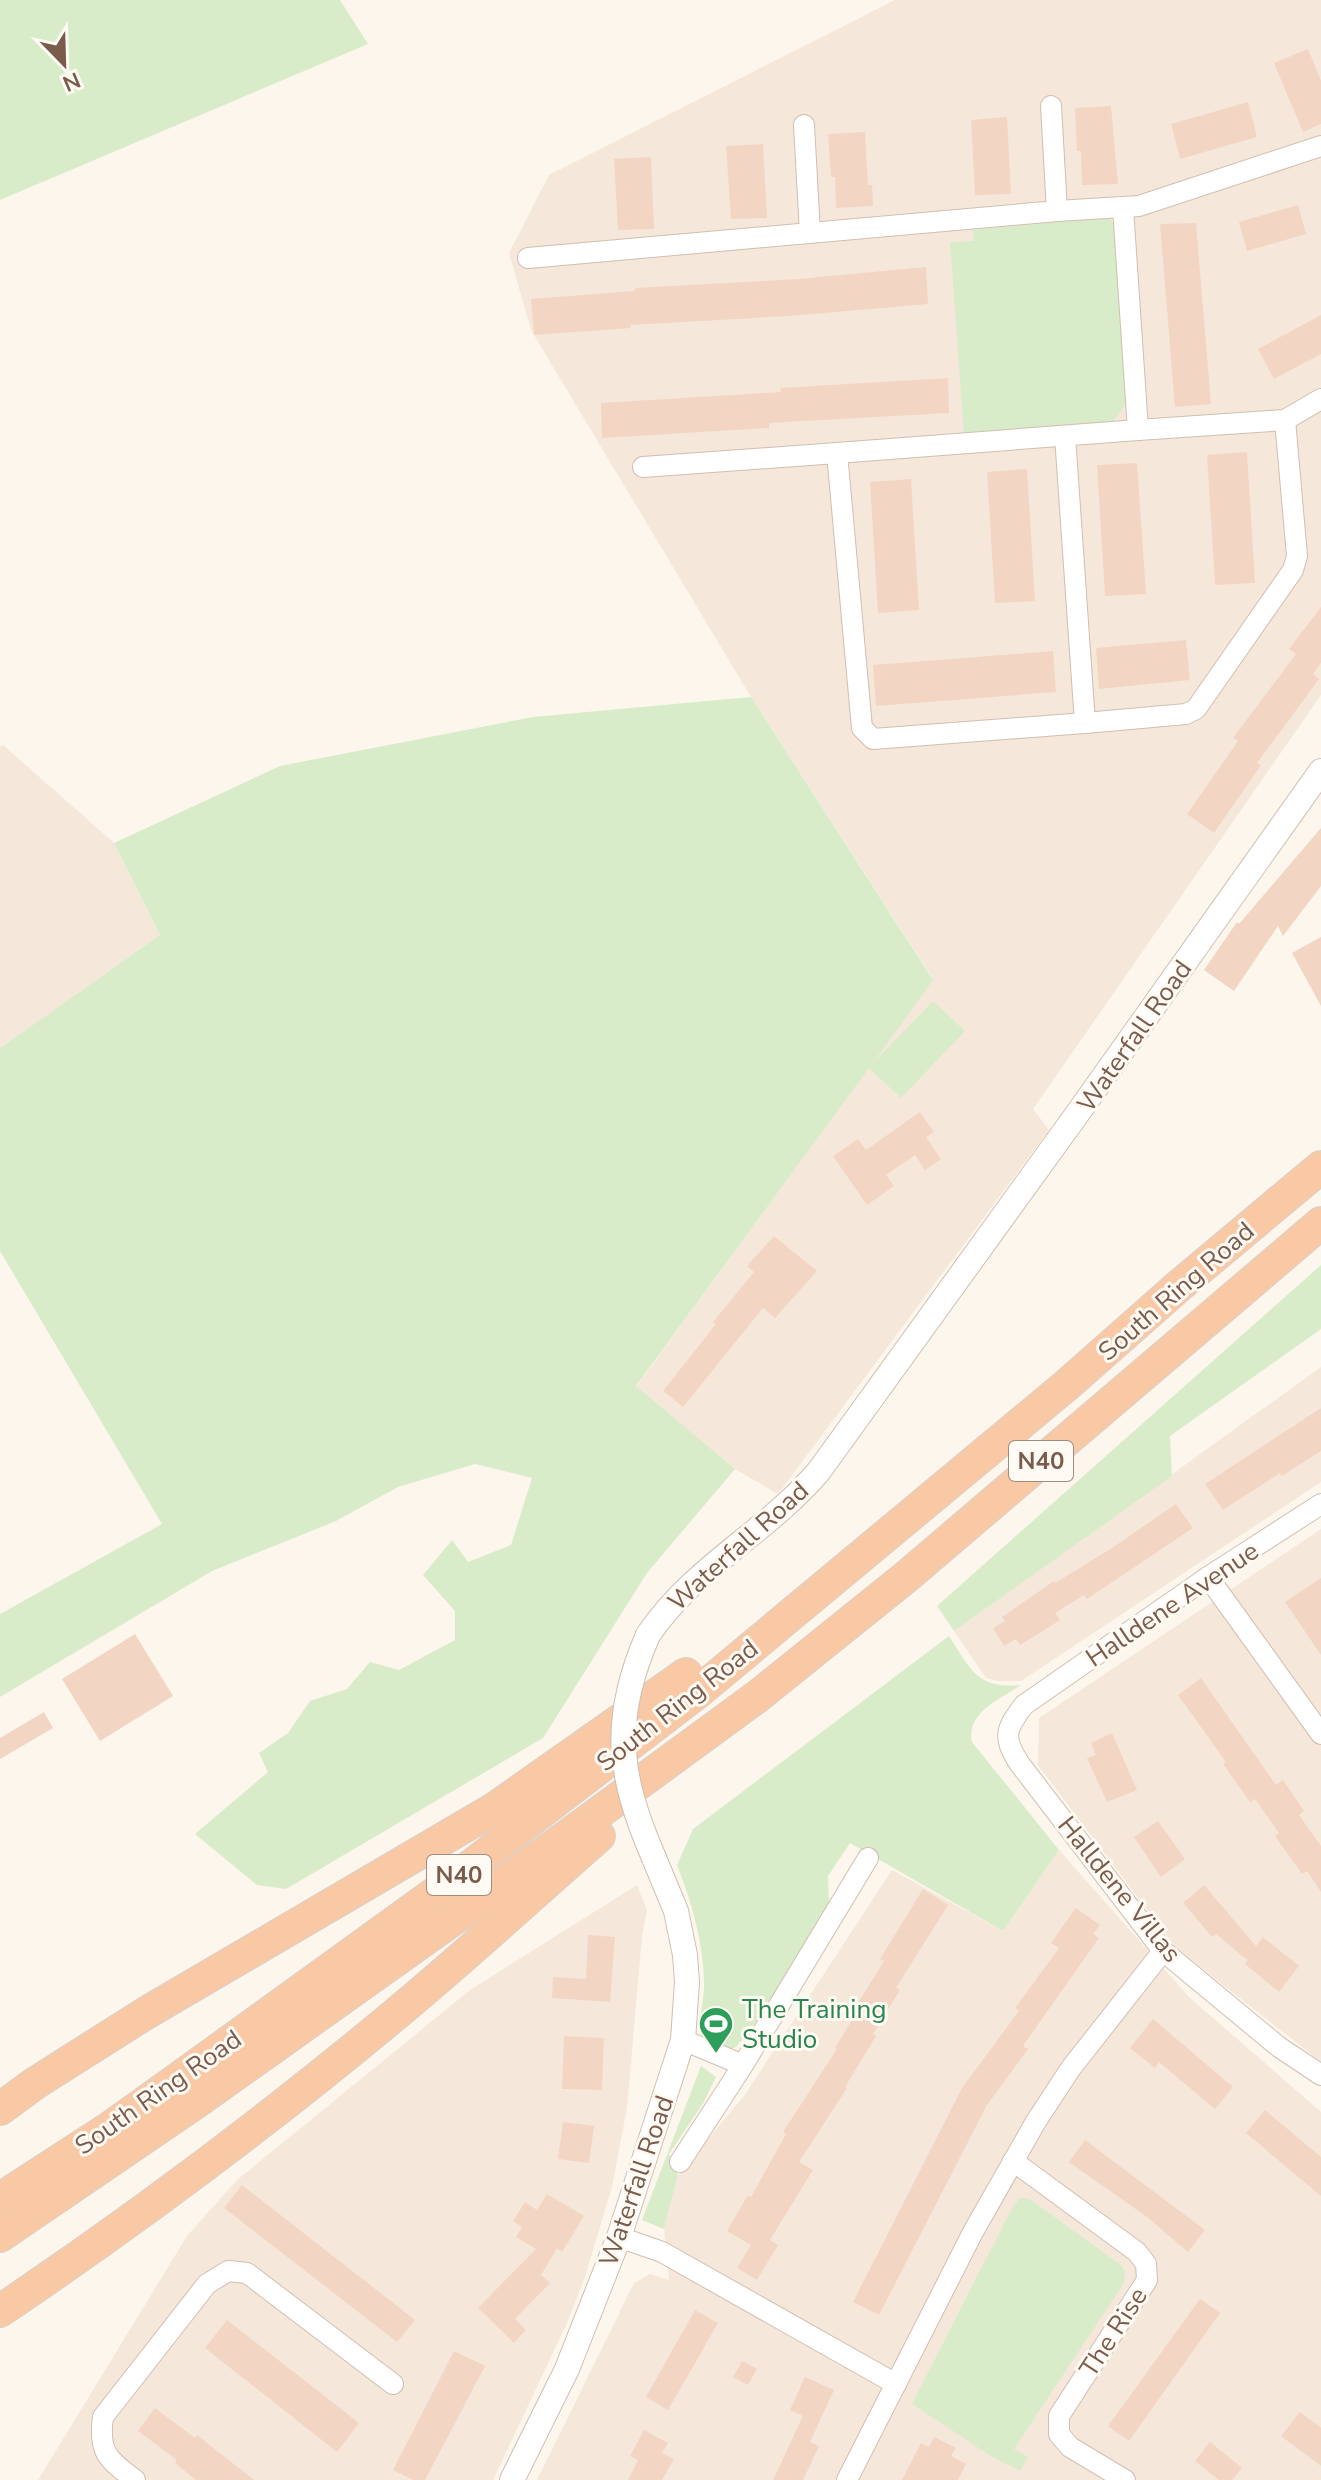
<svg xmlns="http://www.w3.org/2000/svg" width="1321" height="2480" font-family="'Nunito Sans',sans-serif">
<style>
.residential{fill:#f5e8da}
.green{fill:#d8ecc9}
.building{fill:#f3d5c3}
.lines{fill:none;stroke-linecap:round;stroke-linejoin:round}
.minor-casing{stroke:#d1beb0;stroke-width:22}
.tertiary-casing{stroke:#d1beb0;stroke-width:26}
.trunk-casing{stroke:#dad1cd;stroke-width:34}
.minor{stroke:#fff;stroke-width:20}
.tertiary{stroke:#fff;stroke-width:24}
.trunk{stroke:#f9c8a4;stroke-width:32}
.tertiary-bridge-casing{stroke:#d1beb0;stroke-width:26;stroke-linecap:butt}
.tertiary-bridge{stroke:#fff;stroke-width:24}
.labels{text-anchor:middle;stroke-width:6;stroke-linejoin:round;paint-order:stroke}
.shield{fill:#fffaf3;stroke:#a28b7f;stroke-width:2}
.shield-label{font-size:24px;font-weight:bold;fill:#7a5c4d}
.street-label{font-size:26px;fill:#7a5c4d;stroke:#fffaf3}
.leisure-label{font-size:26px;fill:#27864d;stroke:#fffaf3;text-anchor:start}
</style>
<rect width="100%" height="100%" fill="#fdf6ec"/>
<g class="residential">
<path d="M895,0h426v695l-288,414 16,21 -271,364 -43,-25 -99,-82 297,-408 -182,-282 -220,-367 -22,-77 40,-78z"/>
<path d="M3,745l111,98 46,92 -160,113v-301z"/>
<path d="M1321,1367v115l-300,199h-24l-11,-3 -32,-47z"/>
<path d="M1321,1529v533l-146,-115 -137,-182 1,-47z"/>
<path d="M1059,1850l130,147 132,115v368h-784l97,-197 16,-9 19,6 -5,-51 14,-54 66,-79 148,-226 111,61z"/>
<path d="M637,1885l10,25 -5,26 -15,172 -15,79 -27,90 -18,46 -74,157h-455l149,-244 50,-56 233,-190z"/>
</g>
<g class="green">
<path d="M0,0h340l28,44 -368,156z"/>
<path d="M1109,217l5,8 13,176 -13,20 -150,13 -14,-192 24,-1 -2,-11z"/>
<path d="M751,697l182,283 -60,83 60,-62 32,30 -64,67 -32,-30 -233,318 99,83 -88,104 -104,165 -257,151 -29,-4 -62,-51 73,-62 -9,-19 29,-20 22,-32 37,-12 23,-27 29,8 56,-30v-29l-32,-36 29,-35 16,22 43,-17 21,-67 -57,-14 -77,23 -62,34 -124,50 -212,126v-83l162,-90 -162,-273v-203l160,-113 -46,-92 166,-77 253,-49z"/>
<path d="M1321,1265v64l-151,107 2,40 -218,155 -17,-25z"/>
<path d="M949,1636c22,34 28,53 72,49 -21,14 -55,27 -49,57l87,108 -56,81 -153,-88 -22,33 1,31 -3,8 -77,117 -13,15 -7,3 -24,-9c-10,-18 -1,-36 -1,-55 0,-42 -12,-83 -27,-121l16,-36z"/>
<path d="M701,2066l15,11 -12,25 -35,52 9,21 -14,54 -22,-9z"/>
<path d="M1024,2198l7,2 90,65 4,6 -1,12 -110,166 14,8 -8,14 -26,-13 -82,-54 100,-196 7,-9z"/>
</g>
<g class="building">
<path d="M1308,49l13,32v43l-18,8 -29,-69z"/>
<path d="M1248,102l9,35 -77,22 -9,-35z"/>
<path d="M1111,106l7,78 -36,1 -1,-34h-4l-2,-43z"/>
<path d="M1007,117l4,77 -36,1 -4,-75z"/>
<path d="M865,132l3,53h4l1,21 -37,2 -1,-31h-4l-3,-43z"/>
<path d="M763,144l4,74 -36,1 -5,-73z"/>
<path d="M651,157l3,72 -36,1 -4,-71z"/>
<path d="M1298,205l8,29 -59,17 -8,-29z"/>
<path d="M1196,223l15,181 -36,3 -15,-183z"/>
<path d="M926,267l2,37 -139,12 -159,9 1,3 -97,7 -3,-36 104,-8v-3l163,-9z"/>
<path d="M1321,315v39l-47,25 -16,-30z"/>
<path d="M948,378l1,35 -180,10v5l-167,10 -1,-35 180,-11 -1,-4z"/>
<path d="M1247,452l8,131 -40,2 -8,-130z"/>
<path d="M1137,463l9,131 -41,2 -8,-131z"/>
<path d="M1027,469l8,132 -40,2 -8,-131z"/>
<path d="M911,479l8,131 -41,3 -8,-131z"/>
<path d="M1321,607v56l-8,11 6,5 -62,84 4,2 -47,68 -27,-19 51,-73 -5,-3 63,-84 -7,-5z"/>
<path d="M1186,640l4,40 -91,9 -3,-41z"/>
<path d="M1053,651l3,41 -180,14 -3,-41z"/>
<path d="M1321,828v58l-38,50 -5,-10 -44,65 -30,-21 33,-48 2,2z"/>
<path d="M1321,937v69l-29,-53z"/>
<path d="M920,1112l14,20 -8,5 15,22 -16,11 -10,-15 -29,20 8,11 -27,19 -34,-49 25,-17 8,11z"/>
<path d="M774,1236l43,35 -42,47 -12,-10 -80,99 -20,-16 53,-67 -3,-2 41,-50 -7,-6z"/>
<path d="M1321,1408v43l-39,25 -2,-3 -57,37 -18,-26z"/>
<path d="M1176,1504l17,24 -106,71 -3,-4 -29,18 5,7 -20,13 -20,12 -4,-6 -12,7 -11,-18 12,-7 -3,-4 52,-36 1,2 57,-35z"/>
<path d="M1321,1578v77l-36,-53z"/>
<path d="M135,1634l38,62 -73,45 -38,-62z"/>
<path d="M1201,1678l75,107 7,-5 21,31 -5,4 22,31v46l-14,-21 -5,3 -27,-38 4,-3 -24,-34 -5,3 -27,-38 3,-2 -48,-67z"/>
<path d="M44,1712l9,16 -53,31v-21z"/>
<path d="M1112,1733l25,57 -30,12 -20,-44 9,-3 -5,-12z"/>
<path d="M1158,1821l27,38 -24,18 -27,-40z"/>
<path d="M1204,1885l52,61 7,-9 36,29 -20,26 -34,-28 3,-4 -2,-1 -30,-25 -4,3 -29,-34z"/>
<path d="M923,1889l25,16 -52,83 4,2 -27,44 3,2 -31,51 2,1 -48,74 14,8 -43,70 8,5 -21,35 -20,-12 14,-23 -24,-14 21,-36 3,2 35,-63 -3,-2 54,-83 -2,-1 26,-43 -3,-2 26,-42 -4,-2z"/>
<path d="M1076,1908l24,17 -7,9 6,4 -76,108 5,3 -41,56 -108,210 -26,-13 109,-214 57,-77 -4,-3 44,-60 -8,-5z"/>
<path d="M588,1935l27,2 -5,65 -58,-4 1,-21 33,2z"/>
<path d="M1153,2019l80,68 -18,22 -56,-47 -4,6 -25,-20z"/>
<path d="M564,2036l40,2 -2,52 -40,-1z"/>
<path d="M1265,2110l56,47v39l-75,-63z"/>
<path d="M563,2122l31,4 -5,37 -31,-4z"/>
<path d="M1085,2140l120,90 -17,22 -41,-35 -78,-55z"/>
<path d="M242,2185l173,135 -18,22 -173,-134z"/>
<path d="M547,2194l37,22 -22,36 -5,-4 -16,27 9,8 -35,36 11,11 -12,13 -36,-35 58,-59 -20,-12 6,-10 -9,-6 12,-19 12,8z"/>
<path d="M1200,2299l20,14 -91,128 -21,-15z"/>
<path d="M695,2310l23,13 -50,87 -22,-13z"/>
<path d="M227,2320l132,103 -22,29 -132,-104z"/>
<path d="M454,2351l31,15 -60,114h-12l-20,-10z"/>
<path d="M742,2361l15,8 -9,16 -15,-8z"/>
<path d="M805,2377l29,13 -24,52 9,4 -16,34h-30l30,-64 -13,-6z"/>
<path d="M155,2408l40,30 2,-3 57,45h-58l-21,-17 2,-3 -39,-29z"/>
<path d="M1300,2412l21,16v38l-40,-30z"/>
<path d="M644,2430l24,13 -6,10 12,6 -12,21h-34l10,-20 -8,-4z"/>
<path d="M934,2437l22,11 -5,8 15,8 -8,16h-56l19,-37 8,4z"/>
<path d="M1210,2442l32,26 -10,12h-13l-24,-19z"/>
</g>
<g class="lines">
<defs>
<g id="minor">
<path d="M1051,106l6,105"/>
<path d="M804,125l6,108"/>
<path d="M1123,208l15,222 147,-10 36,-21"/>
<path d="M528,258l529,-47 82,-5 182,-60"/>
<path d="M1065,436l20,287 101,-9 10,-5 97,-139 4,-14 -12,-136"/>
<path d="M643,467l194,-14"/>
<path d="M1085,723l-212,16 -11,-11 -25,-275 301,-23"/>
<path d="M1321,1504l-113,73 -184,128c-18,24 -22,31 -5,58l144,188 116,96 42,28"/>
<path d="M1208,1577l113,157"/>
<path d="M683,2040l60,25"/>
<path d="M1013,2161l124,91 9,12 1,16 -88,136v18l11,13 55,33"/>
<path d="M680,2162l63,-97 125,-207"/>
<path d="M619,2237l43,15 234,132"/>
<path d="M135,2480c-27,-21 -37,-27 -32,-63l104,-133 21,-13 19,2 146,111"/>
<path d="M847,2480l126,-248 62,-109 36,-55 92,-117"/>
</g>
<g id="tertiary">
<path d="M648,1635c46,-68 118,-102 171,-164l256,-354 246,-346"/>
<path d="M512,2480l55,-111 52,-132 64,-197 4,-58 -2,-27 -9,-44 -22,-53"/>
</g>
<g id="trunk">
<path d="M0,2109l34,-25 112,-71 348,-204 192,-135"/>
<path d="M0,2199l108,-70 74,-53 260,-188 256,-196 370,-308 112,-99 141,-118"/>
<path d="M0,2236l195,-133 267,-190 296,-217 148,-119 415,-354"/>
<path d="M0,2311c139,-94 274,-195 403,-303 66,-55 130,-114 196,-172"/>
</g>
</defs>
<use href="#minor" class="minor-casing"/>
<use href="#tertiary" class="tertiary-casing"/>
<use href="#trunk" class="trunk-casing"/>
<use href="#minor" class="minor"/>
<use href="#tertiary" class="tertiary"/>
<use href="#trunk" class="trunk"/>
<defs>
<path id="tertiary-bridge" d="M648,1635c-37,85 -30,140 6,223"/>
</defs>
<use href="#tertiary-bridge" class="tertiary-bridge-casing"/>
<use href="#tertiary-bridge" class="tertiary-bridge"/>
</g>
<defs>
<symbol id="stadium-pin" viewBox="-11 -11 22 30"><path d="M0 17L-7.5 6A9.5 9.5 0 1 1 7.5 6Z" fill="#2e9e5b" stroke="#fffaf3"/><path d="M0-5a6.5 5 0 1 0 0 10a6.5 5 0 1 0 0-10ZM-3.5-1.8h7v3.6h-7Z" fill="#fff"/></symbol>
</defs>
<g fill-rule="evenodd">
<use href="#stadium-pin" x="696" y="2004" width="40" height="54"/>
</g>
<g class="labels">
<g class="shield">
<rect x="1009" y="1441" width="64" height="40" rx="6"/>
<rect x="427" y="1855" width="64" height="40" rx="6"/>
</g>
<g class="shield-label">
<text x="1041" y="1469">N40</text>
<text x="459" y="1883">N40</text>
</g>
<g class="street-label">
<text transform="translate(1134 1036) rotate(-55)" y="9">Waterfall Road</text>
<text transform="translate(1176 1291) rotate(-41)" y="9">South Ring Road</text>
<text transform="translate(738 1546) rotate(-42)" y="9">Waterfall Road</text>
<text transform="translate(1172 1604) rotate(-34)" y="9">Halldene Avenue</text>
<text transform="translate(677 1705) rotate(-38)" y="9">South Ring Road</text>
<text transform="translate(1120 1889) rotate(51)" y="9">Halldene Villas</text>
<text transform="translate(158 2092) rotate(-35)" y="9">South Ring Road</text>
<text transform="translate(636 2181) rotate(-71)" y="9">Waterfall Road</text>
<text transform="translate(1113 2332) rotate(-57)" y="9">The Rise</text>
</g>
<g class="leisure-label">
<text x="742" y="2018">The Training<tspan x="742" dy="30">Studio</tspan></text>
</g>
</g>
<g transform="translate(64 64) rotate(157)" stroke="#fffaf3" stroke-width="6" paint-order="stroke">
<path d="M0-6L14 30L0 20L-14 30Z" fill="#7a5c4d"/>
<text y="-12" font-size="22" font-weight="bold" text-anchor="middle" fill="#7a5c4d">N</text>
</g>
</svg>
